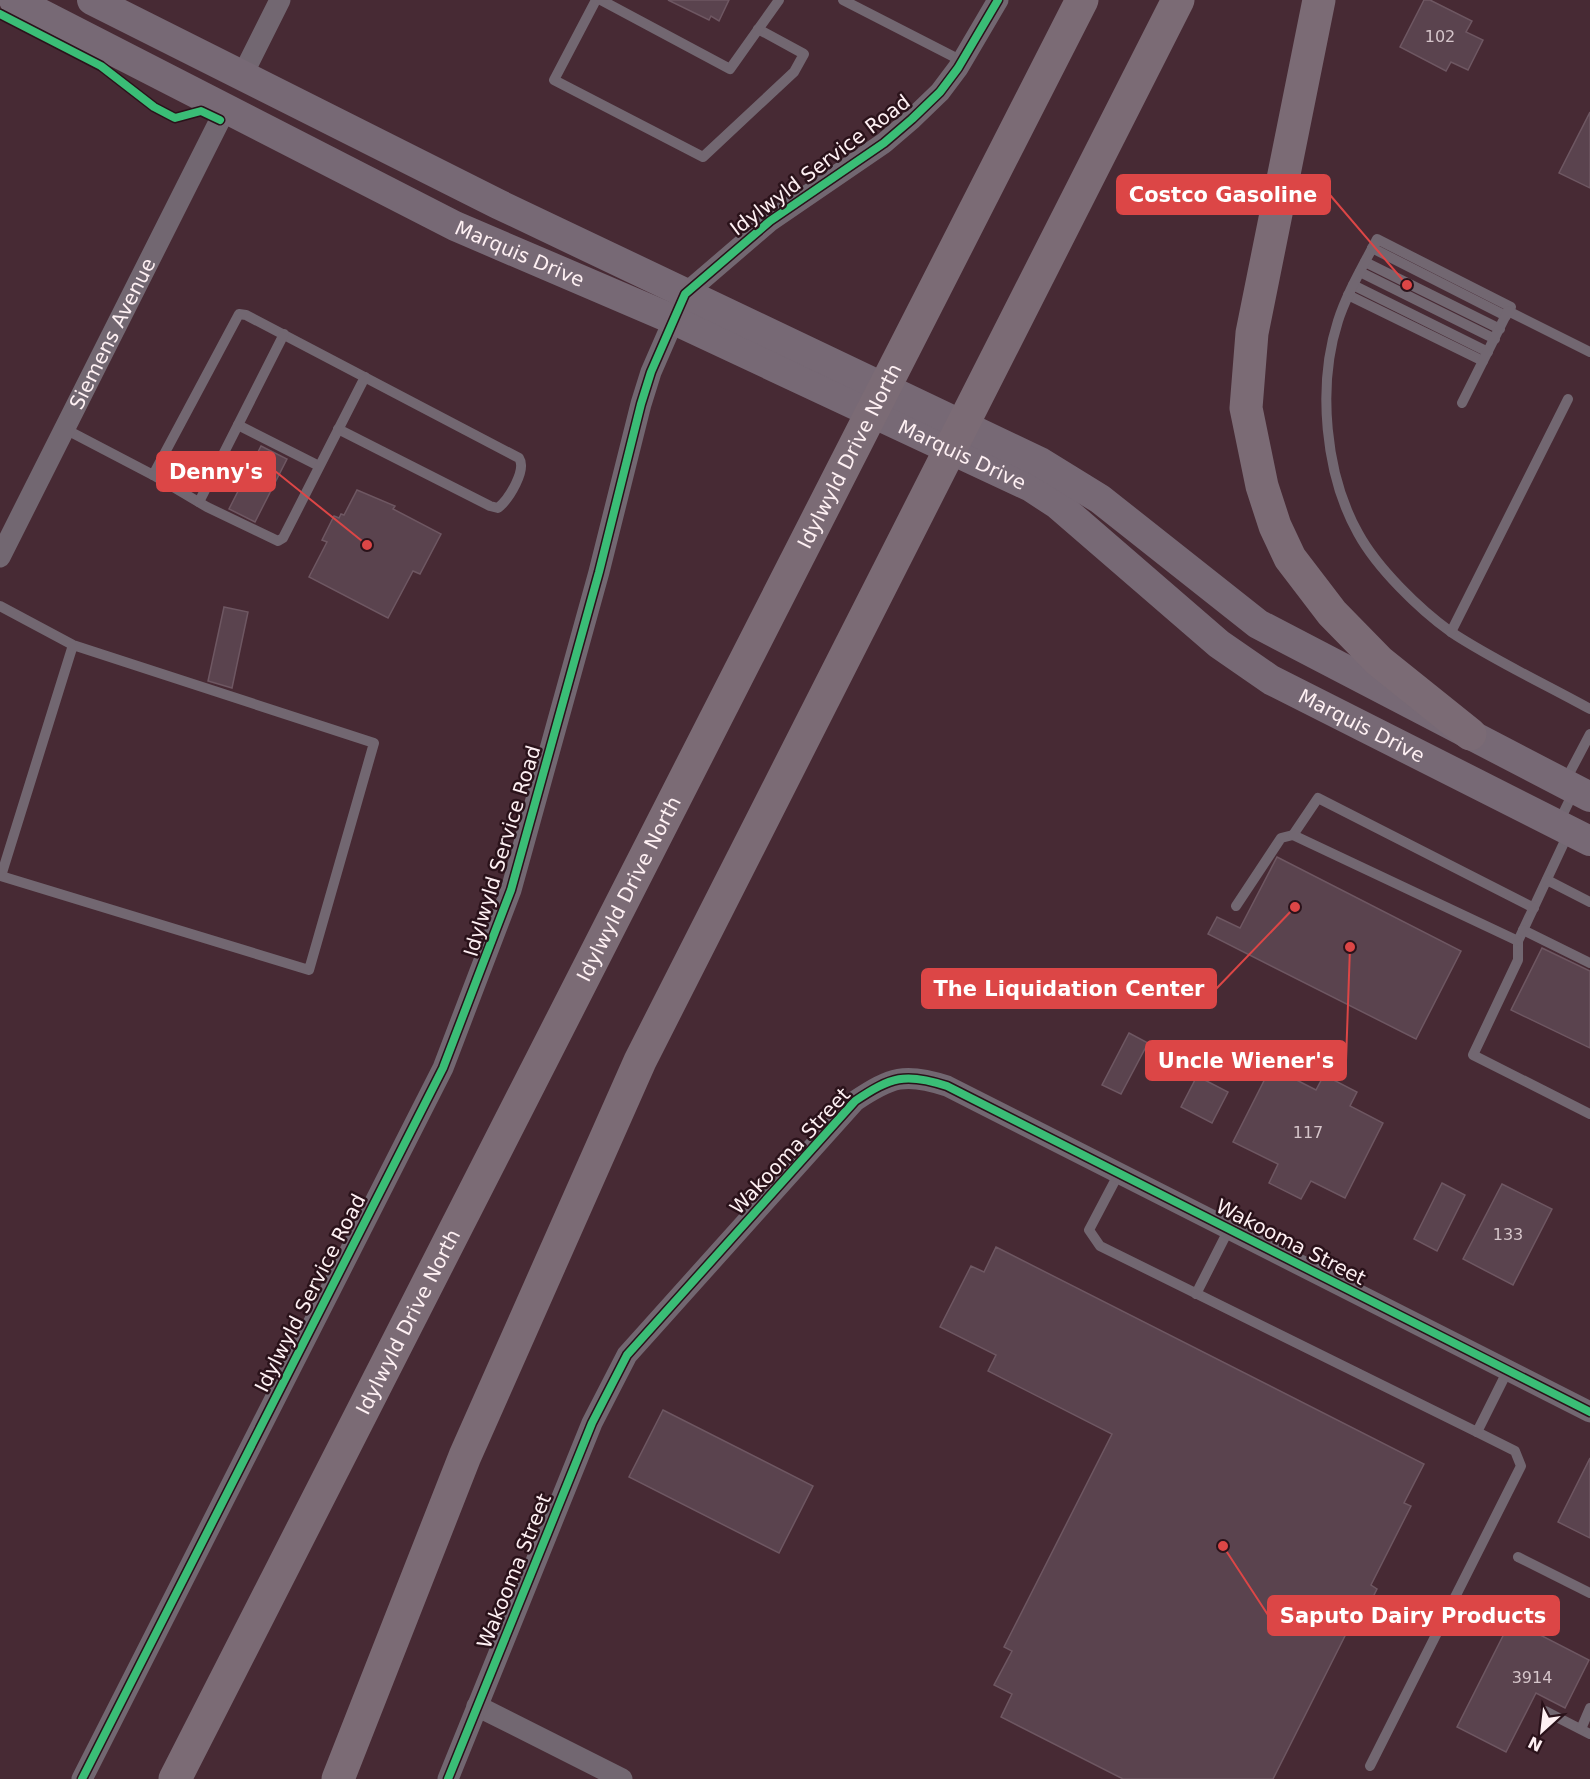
<svg xmlns="http://www.w3.org/2000/svg" width="1590" height="1779" font-family="'DejaVu Sans',sans-serif">
<style>
.building{fill:#5a434e;stroke:#6e5762;stroke-width:1.5}
.lines{fill:none;stroke-linecap:round;stroke-linejoin:round}
.lane{stroke:#726771;stroke-width:10}
.street{stroke:#726771;stroke-width:21}
.secondary{stroke:#776975;stroke-width:30}
.highway{stroke:#7b6b75;stroke-width:33}
.cycleway-casing{stroke:#2a121a;stroke-width:11}
.cycleway{stroke:#3abd76;stroke-width:8}
.labels{text-anchor:middle;stroke-width:5;stroke-linejoin:round;paint-order:stroke}
.number-label{font-size:16px;fill:#d5c5ca}
.street-label{font-size:20px;fill:#fef0f3;stroke:#2a121a}
.leader{fill:none;stroke:#dc4646;stroke-width:2}
.callout-dot{fill:#dc4646;stroke:#2a121a;stroke-width:2}
.callout{fill:#dc4646;stroke:#dc4646;stroke-width:2}
.callout-label{font-size:21px;text-anchor:middle;font-weight:bold;fill:#fff}
</style>
<rect width="100%" height="100%" fill="#472a34"/>
<g class="building">
<path d="M668,0h61l-10,21 -8,-5 -2,4z"/>
<path d="M1424,0h6l42,21 -6,11 17,8 -15,30 -17,-8 -5,9 -46,-24z"/>
<path d="M1590,112v76l-31,-15z"/>
<path d="M261,446l26,13 -32,63 -26,-13z"/>
<path d="M357,490l38,16 -2,3 48,25 -21,40 -7,-3 -25,47 -79,-41 18,-35 -5,-2 12,-24 5,2 2,-4 3,1z"/>
<path d="M224,607l24,5 -16,76 -24,-7z"/>
<path d="M1277,857l184,94 -45,88 -208,-105 9,-17 23,11z"/>
<path d="M1542,948l48,23v77l-79,-38z"/>
<path d="M1129,1033l19,10 -27,51 -19,-9z"/>
<path d="M1271,1067l45,23 8,-15 33,17 -7,14 33,17 -38,75 -34,-17 -10,18 -32,-16 9,-19 -45,-22z"/>
<path d="M1197,1076l31,16 -16,31 -31,-16z"/>
<path d="M1442,1183l23,12 -28,56 -23,-12z"/>
<path d="M1502,1184l50,25 -39,76 -50,-26z"/>
<path d="M996,1247l428,217 -20,39 7,3 -40,79 6,4 -20,40 -7,-3 -77,153h-150l-122,-62 11,-23 -18,-9 18,-34 -8,-4 108,-213 -124,-63 8,-16 -56,-28 31,-61 13,6z"/>
<path d="M663,1410l150,76 -34,67 -150,-76z"/>
<path d="M1590,1458v80l-32,-16z"/>
<path d="M1511,1620l78,40 -24,48 -29,-15 -30,59 -49,-25z"/>
</g>
<g class="lines">
<g class="lane">
<path d="M596,0l-42,80 149,77 91,-85 10,-18 -46,-25"/>
<path d="M601,0l129,69 49,-69"/>
<path d="M843,0l119,61"/>
<path d="M1372,248l134,68"/>
<path d="M1365,262l135,67"/>
<path d="M1360,272l135,67"/>
<path d="M1353,285l135,67"/>
<path d="M1348,295l135,66"/>
<path d="M1508,311l3,-4 -134,-68c-14,27 -30,54 -39,82 -21,65 -13,153 20,212 19,35 61,76 93,99 42,28 94,52 139,77"/>
<path d="M1462,403l46,-92 82,41"/>
<path d="M238,425l81,41"/>
<path d="M65,429l88,46 86,-161 7,1 273,143c8,12 -10,41 -21,50l-8,-2 -152,-77"/>
<path d="M153,475l54,32 71,34 5,-3 82,-161"/>
<path d="M199,502l85,-168"/>
<path d="M0,606l73,39 301,98 -65,227 -308,-94 72,-231"/>
<path d="M1451,632l117,-233"/>
<path d="M1559,822l16,-33 -5,-17 20,-38"/>
<path d="M1569,832l-51,109v19l-45,95 117,59"/>
<path d="M1547,880l43,22"/>
<path d="M1236,906l45,-68 12,-3"/>
<path d="M1523,930l67,33"/>
<path d="M1518,941l-225,-106 25,-37 216,110"/>
<path d="M1119,1173l-30,57 11,16 377,186 31,-62"/>
<path d="M1196,1294l33,-65"/>
<path d="M1518,1557l72,36"/>
<path d="M1545,1711l45,23"/>
<path d="M1581,1729l9,-21"/>
<path d="M1370,1766l151,-300 -6,-15 -38,-19"/>
</g>
<g class="street">
<path d="M242,76l38,-76"/>
<path id="s1" d="M0,557l225,-447"/>
<path d="M477,1706l145,73"/>
<path d="M82,1779l361,-711 68,-178 88,-318 42,-168 10,-32 34,-78 85,-73 114,-78 28,-24 28,-27 18,-24 40,-68"/>
<path d="M448,1779l144,-356 35,-68 228,-254c36,-24 50,-29 92,-15l643,326"/>
</g>
<g class="secondary">
<path id="s2" d="M14,0l441,226 217,93 359,168 26,17 162,140 52,36 319,161"/>
<path d="M92,0l406,204 542,258 60,37 158,125 332,173"/>
</g>
<g class="highway">
<path d="M1319,0l-67,333 -6,75 16,78 13,40 15,32 42,55 47,48 91,73"/>
<path id="s3" d="M175,1779l907,-1779"/>
<path d="M338,1779l127,-323 175,-395 538,-1061"/>
</g>
<defs>
<g id="cycleway">
<path d="M0,14l101,52 53,41 21,11 26,-7 19,9"/>
<path d="M82,1779l361,-711 68,-178 88,-318 42,-168 10,-32 34,-78 85,-73 114,-78 28,-24 28,-27 18,-24 40,-68"/>
<path d="M448,1779l144,-356 35,-68 228,-254c36,-24 50,-29 92,-15l643,326"/>
</g>
</defs>
<use href="#cycleway" class="cycleway-casing"/>
<use href="#cycleway" class="cycleway"/>
</g>
<g class="labels">
<g class="number-label">
<text x="1440" y="42">102</text>
<text x="1308" y="1138">117</text>
<text x="1508" y="1240">133</text>
<text x="1532" y="1683">3914</text>
</g>
<g class="street-label">
<text transform="translate(820 165) rotate(-37)" y="7">Idylwyld Service Road</text>
<text dy="7" stroke="none"><textPath href="#s2" startOffset="566">Marquis Drive</textPath></text>
<text dy="7" stroke="none"><textPath href="#s1" startOffset="250">Siemens Avenue</textPath></text>
<text dy="7" stroke="none"><textPath href="#s2" startOffset="1052">Marquis Drive</textPath></text>
<text dy="7" stroke="none"><textPath href="#s3" startOffset="1485">Idylwyld Drive North</textPath></text>
<text dy="7" stroke="none"><textPath href="#s2" startOffset="1538">Marquis Drive</textPath></text>
<text transform="translate(502 851) rotate(-73)" y="7">Idylwyld Service Road</text>
<text dy="7" stroke="none"><textPath href="#s3" startOffset="999">Idylwyld Drive North</textPath></text>
<text transform="translate(790 1151) rotate(-47)" y="7">Wakooma Street</text>
<text transform="translate(1291 1242) rotate(27)" y="7">Wakooma Street</text>
<text transform="translate(310 1293) rotate(-63)" y="7">Idylwyld Service Road</text>
<text dy="7" stroke="none"><textPath href="#s3" startOffset="513">Idylwyld Drive North</textPath></text>
<text transform="translate(514 1571) rotate(-68)" y="7">Wakooma Street</text>
</g>
</g>
<path class="leader" d="M1407 285L1330 195M367 545L275 471M1295 907L1216 989M1350 947L1346 1061M1223 1546L1268 1615"/>
<g class="callout-dot">
<circle cx="1407" cy="285" r="6"/>
<circle cx="367" cy="545" r="6"/>
<circle cx="1295" cy="907" r="6"/>
<circle cx="1350" cy="947" r="6"/>
<circle cx="1223" cy="1546" r="6"/>
</g>
<g class="callout">
<rect x="1117" y="175" width="213" height="39" rx="6"/>
<rect x="157" y="452" width="118" height="39" rx="6"/>
<rect x="922" y="969" width="294" height="39" rx="6"/>
<rect x="1146" y="1041" width="200" height="39" rx="6"/>
<rect x="1268" y="1596" width="291" height="39" rx="6"/>
</g>
<g class="callout-label">
<text x="1223" y="202">Costco Gasoline</text>
<text x="216" y="479">Denny's</text>
<text x="1069" y="996">The Liquidation Center</text>
<text x="1246" y="1068">Uncle Wiener's</text>
<text x="1413" y="1623">Saputo Dairy Products</text>
</g>
<g transform="translate(1542 1731) rotate(207)" stroke="#2a121a" stroke-width="4.5" paint-order="stroke">
<path d="M0-4.5L10 22L0 15L-10 22Z" fill="#fef0f3"/>
<text y="-9" font-size="16" font-weight="bold" text-anchor="middle" fill="#fef0f3">N</text>
</g>
</svg>
